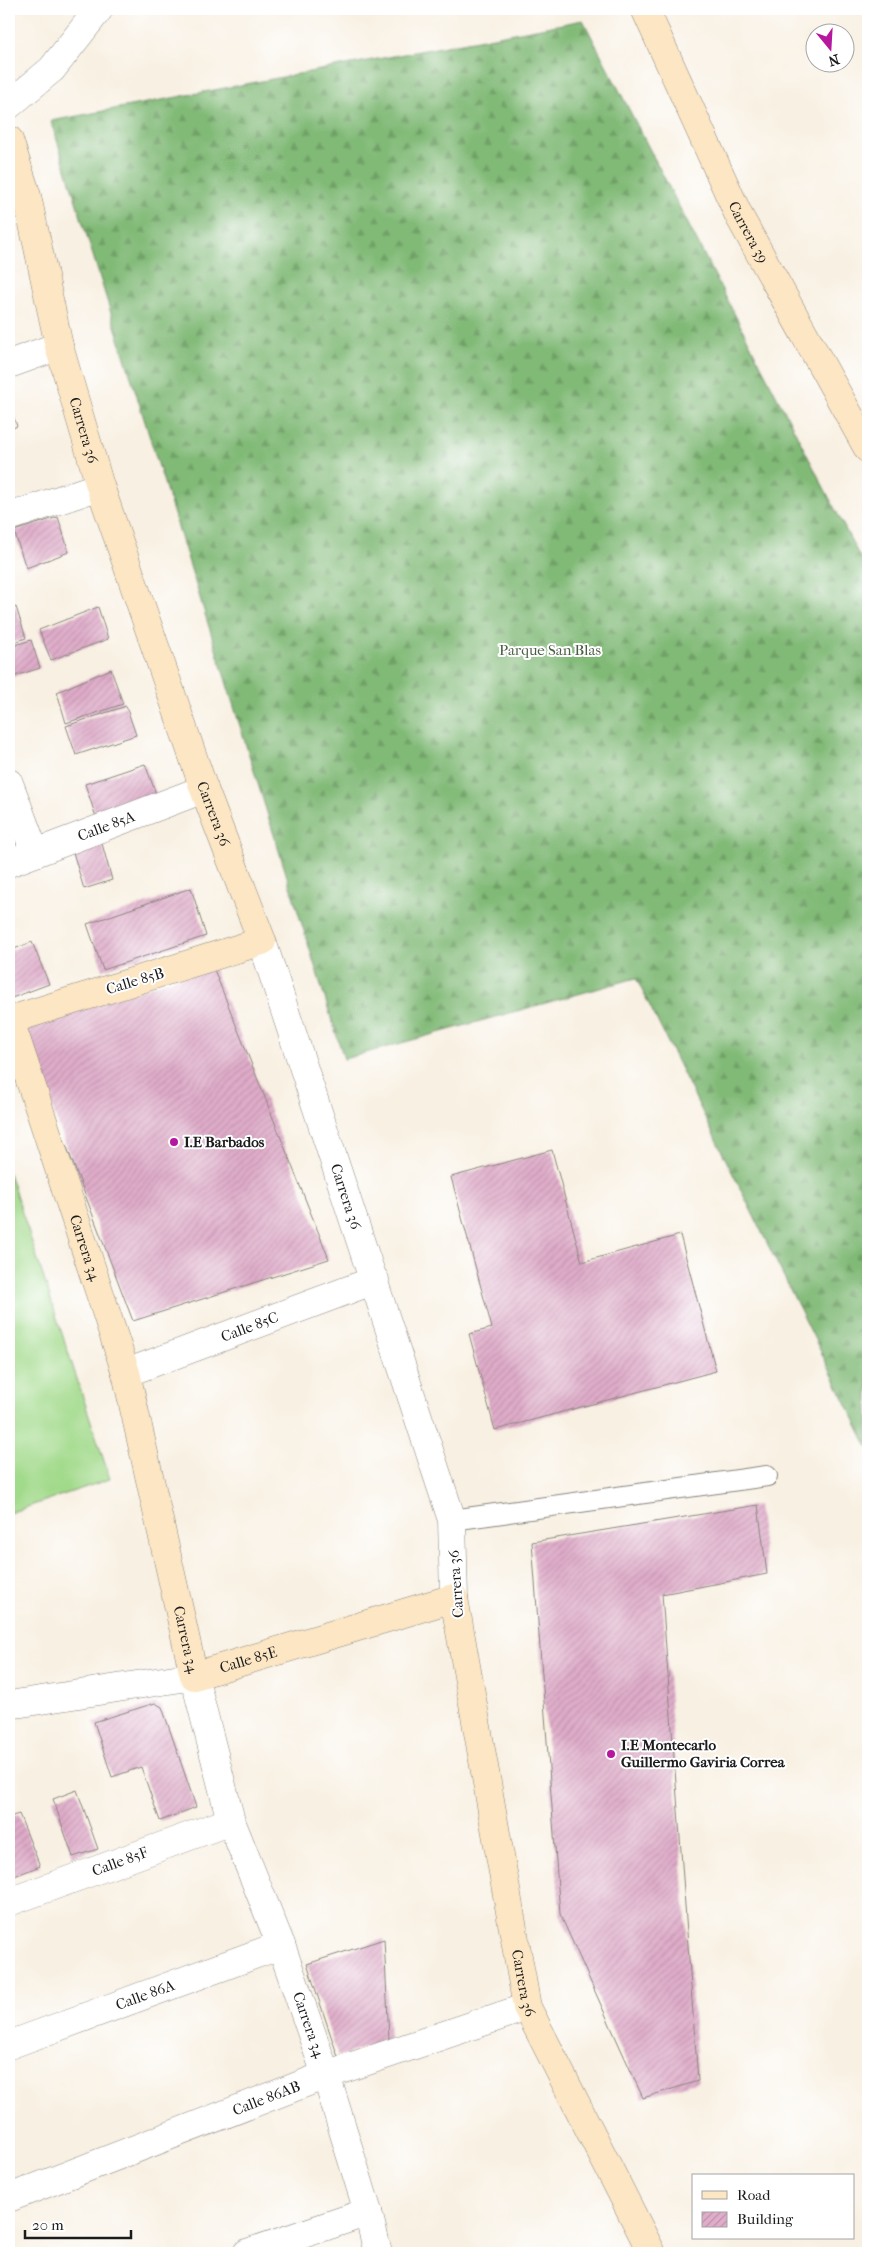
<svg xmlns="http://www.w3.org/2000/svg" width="877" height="2262" font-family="'IM FELL French Canon',serif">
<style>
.forest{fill:url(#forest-firs);stroke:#4e6b4a}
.garden{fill:#a2da8b;stroke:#5f7b54}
.building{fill:url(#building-hatch)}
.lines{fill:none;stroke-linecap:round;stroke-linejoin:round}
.lane-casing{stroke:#8a867f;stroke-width:22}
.street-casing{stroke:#8a867f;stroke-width:29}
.secondary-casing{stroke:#8a867f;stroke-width:29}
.lane{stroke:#fff;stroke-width:20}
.street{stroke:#fff;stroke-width:28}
.secondary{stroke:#fce6c4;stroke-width:28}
.poi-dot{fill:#b5179e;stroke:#fff;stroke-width:2}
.labels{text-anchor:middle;stroke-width:4;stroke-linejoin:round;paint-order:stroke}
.street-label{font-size:15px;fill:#1c1c1c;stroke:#fff}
.park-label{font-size:15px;fill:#4b5e43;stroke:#fff}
.poi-label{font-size:15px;font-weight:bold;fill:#1c1c1c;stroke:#fff;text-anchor:start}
</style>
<defs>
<pattern id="forest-firs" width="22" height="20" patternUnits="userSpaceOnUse" patternTransform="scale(1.25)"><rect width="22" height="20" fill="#81ba77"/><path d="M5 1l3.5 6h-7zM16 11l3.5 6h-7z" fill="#6f9f66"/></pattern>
<pattern id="building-hatch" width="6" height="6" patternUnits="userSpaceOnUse" patternTransform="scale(1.25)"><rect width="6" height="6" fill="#dfacc9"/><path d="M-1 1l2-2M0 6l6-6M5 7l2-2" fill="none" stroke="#bf93ac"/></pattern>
</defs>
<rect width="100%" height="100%" fill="#fff"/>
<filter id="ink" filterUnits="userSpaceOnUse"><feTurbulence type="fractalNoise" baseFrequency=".02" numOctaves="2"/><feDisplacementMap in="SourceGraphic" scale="10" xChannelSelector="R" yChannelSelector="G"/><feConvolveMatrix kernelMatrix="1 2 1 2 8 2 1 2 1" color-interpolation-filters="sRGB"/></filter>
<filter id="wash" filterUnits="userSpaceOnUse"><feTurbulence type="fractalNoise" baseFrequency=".0096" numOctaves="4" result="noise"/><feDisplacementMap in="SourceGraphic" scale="20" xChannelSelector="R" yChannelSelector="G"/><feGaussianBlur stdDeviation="1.12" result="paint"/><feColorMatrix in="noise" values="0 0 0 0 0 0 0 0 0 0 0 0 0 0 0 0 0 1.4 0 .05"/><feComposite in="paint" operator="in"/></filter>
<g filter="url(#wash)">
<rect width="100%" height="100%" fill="#f8f0e2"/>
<path class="forest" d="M583,20l285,553v874l-232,-469 -292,81 -293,-938z"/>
<path class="garden" d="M9,1173l101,306 -101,34z"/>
<g id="blocks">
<g class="building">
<path d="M9,405l8,21 -8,4z"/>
<path d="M58,517l11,35 -43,16 -12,-37z"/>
<path d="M16,607l10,31 -17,6v-34z"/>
<path d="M98,607l10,32 -57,21 -12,-30z"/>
<path d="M31,640l9,28 -31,10v-31z"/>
<path d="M111,669l12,35 -57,19 -9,-31z"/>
<path d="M126,706l10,29 -60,20 -10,-29z"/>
<path d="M145,764l13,35 -61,21 -12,-36z"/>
<path d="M9,814l12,31 -12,5z"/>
<path d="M101,840l11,40 -28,9 -12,-40z"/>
<path d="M191,888l15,48 -103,34 -16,-46z"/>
<path d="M32,942l17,42 -40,15v-48z"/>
<path d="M213,967l116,292 -196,62 -112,-295z"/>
<path d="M552,1150l30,112 98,-27 36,136 -221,59 -26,-96 23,-6 -41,-151z"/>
<path d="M758,1505l9,69 -105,20 36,487 -55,17 -83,-184 -28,-372z"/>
<path d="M155,1703l7,4 34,100 -36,14 -19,-54 -29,10 -18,-55z"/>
<path d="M77,1790l21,59 -25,8 -20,-58z"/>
<path d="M19,1814l21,52 -28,11 -3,-8v-52z"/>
<path d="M384,1939l5,100 -51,18 -31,-93z"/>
</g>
</g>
</g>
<g filter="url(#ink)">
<use href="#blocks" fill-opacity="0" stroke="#8a867f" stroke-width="1"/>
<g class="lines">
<defs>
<path id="lane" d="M452,1520l315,-44"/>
<g id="street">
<path d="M9,105l43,-36 47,-60"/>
<path d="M9,364l50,-18"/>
<path d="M9,517l91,-31"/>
<path d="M9,783l26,70"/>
<path id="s1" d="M9,863l195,-74"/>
<path id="s2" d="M262,941l190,579 2,78"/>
<path id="s3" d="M126,1373l249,-93"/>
<path id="s4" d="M9,1705l185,-29 37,145 50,124 45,130 42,137 10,41"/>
<path id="s5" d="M9,1902l222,-81"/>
<path id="s6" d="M9,2045l272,-100"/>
<path id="s7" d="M9,2198l317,-123 201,-68"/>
<path d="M247,2253l121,-41"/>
</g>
<g id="secondary">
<path id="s8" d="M645,9l94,207 129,233"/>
<path id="s9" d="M9,140l18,56 32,150 41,140 104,303 58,152 -252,79 116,353 68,303 260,-78 73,409 125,246"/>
</g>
</defs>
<use href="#lane" class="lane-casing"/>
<use href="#street" class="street-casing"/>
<use href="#secondary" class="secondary-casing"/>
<use href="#lane" class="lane"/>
<use href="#street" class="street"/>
<use href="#secondary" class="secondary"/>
</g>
</g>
<g class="poi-dot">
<circle cx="174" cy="1142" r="5"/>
<circle cx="611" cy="1754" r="5"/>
</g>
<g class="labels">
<g class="street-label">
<text dy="5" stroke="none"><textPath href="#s8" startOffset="246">Carrera 39</textPath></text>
<text dy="5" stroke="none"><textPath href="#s9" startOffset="300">Carrera 36</textPath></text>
<text dy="5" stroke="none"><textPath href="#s9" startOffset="705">Carrera 36</textPath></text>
<text dy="5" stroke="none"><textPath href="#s1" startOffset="104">Calle 85A</textPath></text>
<text transform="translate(135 981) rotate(-17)" y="5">Calle 85B</text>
<text dy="5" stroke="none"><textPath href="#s2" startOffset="269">Carrera 36</textPath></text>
<text dy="5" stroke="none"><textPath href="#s9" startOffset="1345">Carrera 34</textPath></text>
<text dy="5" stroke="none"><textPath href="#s3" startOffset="132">Calle 85C</textPath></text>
<text transform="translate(456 1584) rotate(-94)" y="5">Carrera 36</text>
<text dy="5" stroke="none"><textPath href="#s9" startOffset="1750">Carrera 34</textPath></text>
<text dy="5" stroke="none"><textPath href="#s9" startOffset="1844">Calle 85E</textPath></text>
<text dy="5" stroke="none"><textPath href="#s5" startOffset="118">Calle 85F</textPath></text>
<text dy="5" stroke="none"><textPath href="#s9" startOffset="2450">Carrera 36</textPath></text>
<text dy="5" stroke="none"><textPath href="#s6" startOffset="145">Calle 86A</textPath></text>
<text dy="5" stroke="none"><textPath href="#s4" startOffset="555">Carrera 34</textPath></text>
<text dy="5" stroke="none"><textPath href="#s7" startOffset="276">Calle 86AB</textPath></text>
</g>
<g class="park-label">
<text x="550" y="655">Parque San Blas</text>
</g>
<g class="poi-label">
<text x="184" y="1147">I.E Barbados</text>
<text x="621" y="1750">I.E Montecarlo<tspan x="621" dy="17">Guillermo Gaviria Correa</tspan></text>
</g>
</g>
<rect width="877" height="2262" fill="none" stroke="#fff" stroke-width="30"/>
<rect x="692" y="2174" width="162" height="65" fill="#ffffff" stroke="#a4a4a4"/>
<rect x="702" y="2191" width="25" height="8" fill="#fce6c4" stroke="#a4a4a4"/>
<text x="737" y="2200" font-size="15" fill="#1c1c1c">Road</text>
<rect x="702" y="2212" width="25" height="15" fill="url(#building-hatch)" stroke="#a4a4a4"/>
<text x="737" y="2224" font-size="15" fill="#1c1c1c">Building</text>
<g transform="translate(830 48) rotate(162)"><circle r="24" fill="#ffffff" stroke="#a4a4a4"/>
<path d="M0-4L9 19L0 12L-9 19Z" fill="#b5179e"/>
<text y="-8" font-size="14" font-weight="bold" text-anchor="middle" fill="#1c1c1c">N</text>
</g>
<path d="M25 2230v8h106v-8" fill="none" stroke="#1c1c1c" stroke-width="2.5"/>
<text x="32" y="2230" font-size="15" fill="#1c1c1c" stroke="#ffffff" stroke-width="4" paint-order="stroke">20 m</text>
</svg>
